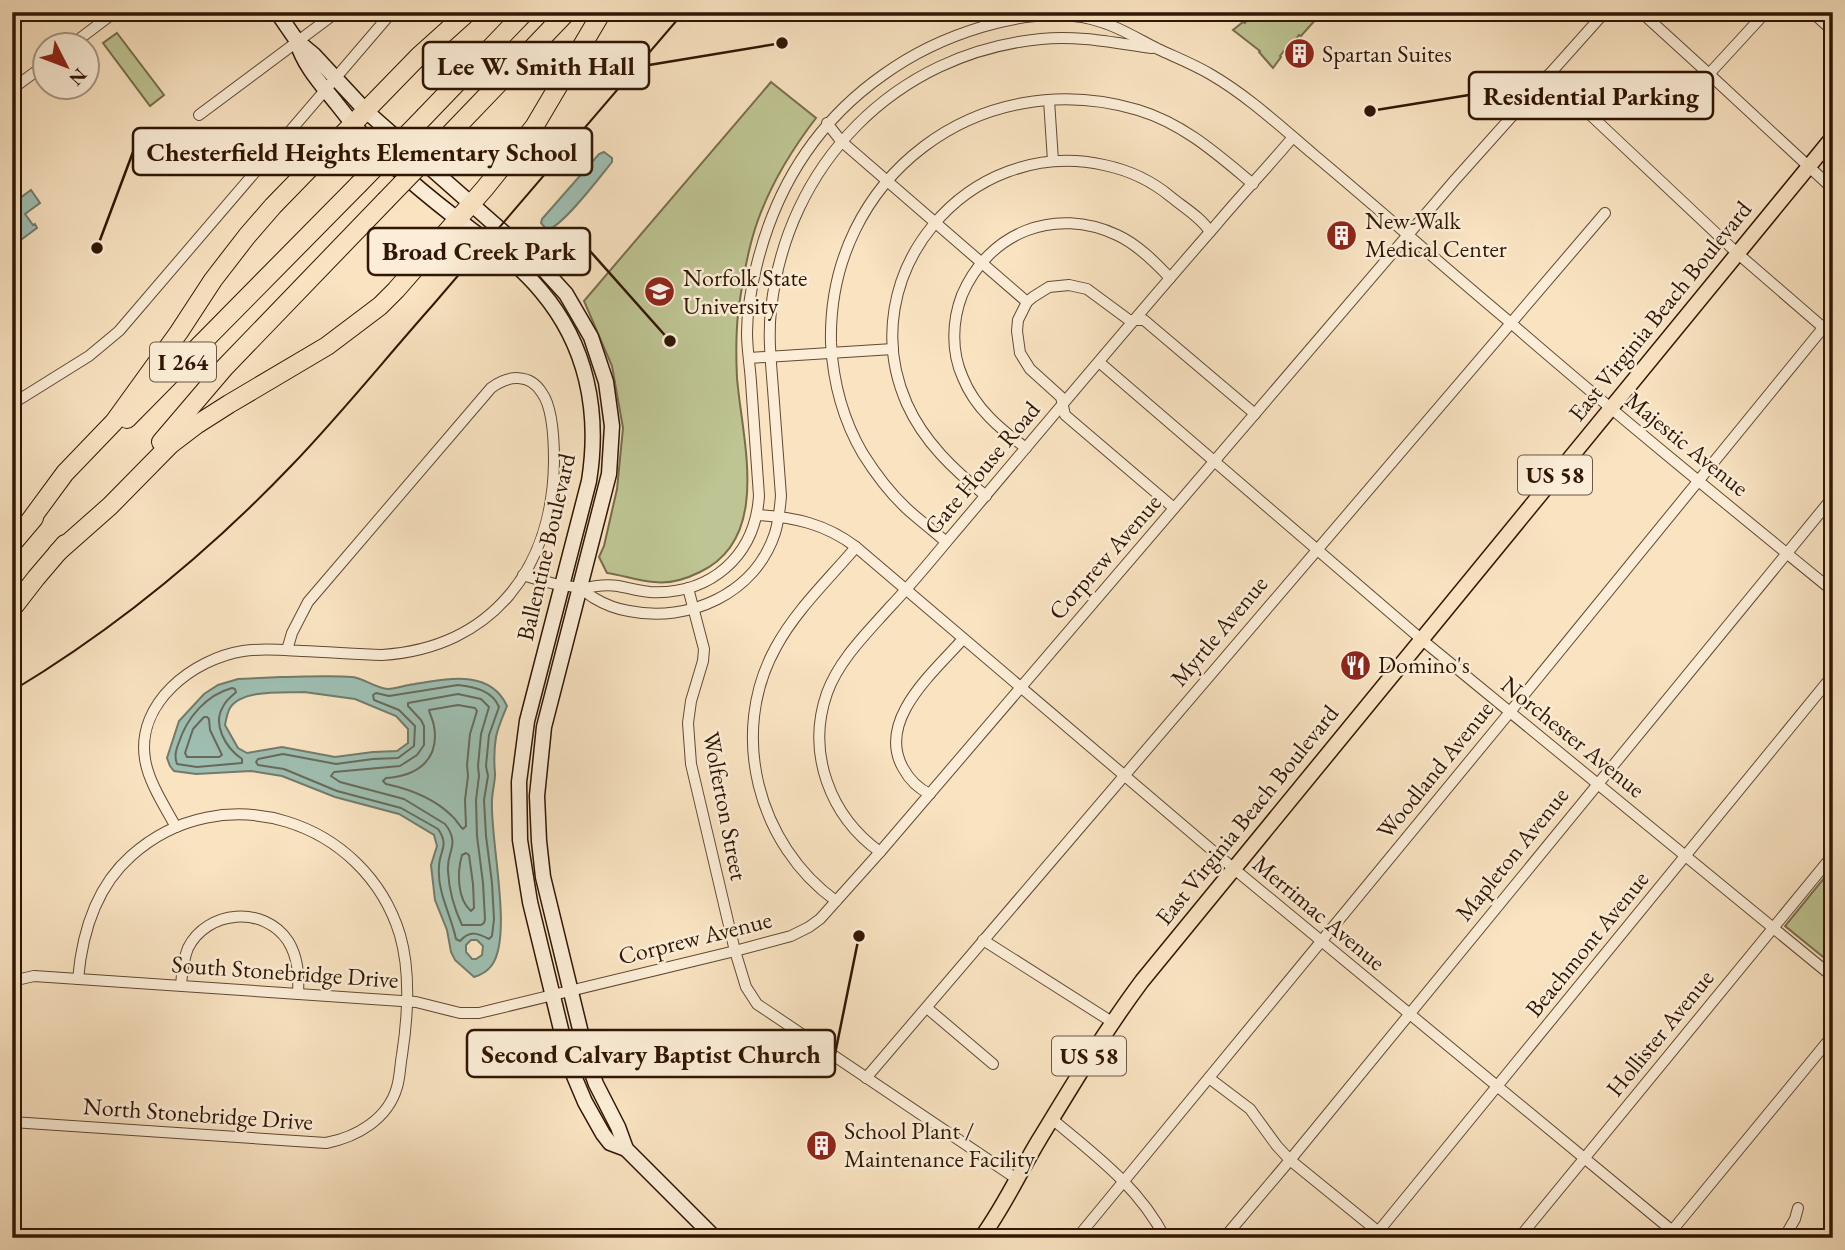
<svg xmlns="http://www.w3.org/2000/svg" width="1845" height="1250" font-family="'EB Garamond',serif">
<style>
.green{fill:#bec493;stroke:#776d4b;stroke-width:2}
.water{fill:#9ebeb1;stroke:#727b6b;stroke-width:2;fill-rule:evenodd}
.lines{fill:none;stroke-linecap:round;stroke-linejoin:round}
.shore{stroke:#676a5a;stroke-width:2}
.street-casing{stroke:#624932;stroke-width:12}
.secondary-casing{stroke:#301603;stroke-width:17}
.primary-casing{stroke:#301603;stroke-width:17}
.highway-casing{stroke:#301603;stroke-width:20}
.street{stroke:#fbedd7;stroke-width:10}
.secondary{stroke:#fbedd7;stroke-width:14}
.primary{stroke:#f9e3c1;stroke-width:14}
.highway{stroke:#f9e3c1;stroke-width:18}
.tram{stroke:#301603;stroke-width:2}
.highway-bridge-casing{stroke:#301603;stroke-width:20;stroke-linecap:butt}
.highway-bridge{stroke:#f9e3c1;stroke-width:18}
.labels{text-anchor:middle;stroke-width:5;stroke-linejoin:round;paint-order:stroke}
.shield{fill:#fbedd7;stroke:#6d5643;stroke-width:2}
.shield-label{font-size:23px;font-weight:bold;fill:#301603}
.poi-label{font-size:24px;fill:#301603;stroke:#fbedd7;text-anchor:start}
.street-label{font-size:24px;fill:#301603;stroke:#fbedd7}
.leader{fill:none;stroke:#301603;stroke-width:2.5}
.callout-dot{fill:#301603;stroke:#fbedd7;stroke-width:2.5}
.callout{fill:#fbedd7;stroke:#301603;stroke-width:2.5}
.callout-label{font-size:26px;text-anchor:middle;font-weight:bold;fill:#301603}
</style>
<rect width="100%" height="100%" fill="#f9e3c1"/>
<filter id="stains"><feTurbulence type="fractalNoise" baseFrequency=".00286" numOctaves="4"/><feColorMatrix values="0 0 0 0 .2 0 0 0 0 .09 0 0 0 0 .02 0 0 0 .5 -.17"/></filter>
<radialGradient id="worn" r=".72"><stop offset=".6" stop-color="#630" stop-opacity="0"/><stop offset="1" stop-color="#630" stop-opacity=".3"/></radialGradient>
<g class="green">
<path d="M1252,12h68l-4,5 1,1 -16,18 -2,-1 -13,17 -2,-1 -4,5 1,1 -8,11 -14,-16 1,-1 -27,-21 10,-8 2,1z"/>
<path d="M117,33l47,62 -14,11 -47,-63z"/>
<path d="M771,82l45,36c-23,30 -45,66 -58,102 -11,30 -16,63 -20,94 -2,20 -2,43 -1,64 5,62 35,160 -37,194 -14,7 -30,12 -46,10 -16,-1 -32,-7 -47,-9l-8,-16 5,-11 13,-57 6,-61 -11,-62 -28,-65z"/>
<path d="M1833,867v98l-48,-39z"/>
</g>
<g class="water">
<path d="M604,152l8,6v4c-12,15 -50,65 -65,68l-6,-7 1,-4 57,-65z"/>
<path d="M31,190l9,13 -15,11 8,11 2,-1 2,4 -19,14 -2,-4 1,-1 -5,-7v-26z"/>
<path d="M281,677c23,0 48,-2 71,0 12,1 23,11 36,12 7,0 15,-3 21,-4 34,-5 80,-18 98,21 -4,10 -9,21 -11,31 -2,12 -2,25 -1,37 0,9 -3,18 -3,27 -2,39 21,134 0,164 -5,7 -11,10 -18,12l-19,-17 -4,-8 -4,-22 -12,-30 -4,-35 6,-19 -3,-11 -35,-21 -64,-17 -53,-21 -31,-5 -55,3 -22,-3 -4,-5 -3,-8 12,-37 25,-27 14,-9 20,-6zM304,692l51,7 41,17 12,13v14l-11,8 -24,1 -38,5 -53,-10 -35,6 -9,-5 -13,-23c1,-5 2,-12 5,-17 12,-19 53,-15 74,-16zM471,940h6l6,6 -1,9 -6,4h-4l-6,-7v-7z"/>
</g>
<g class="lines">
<g class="shore">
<path d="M458,685c16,2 34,5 41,22l-10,28 -3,31 2,10 -4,24 2,36 6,47 2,36 -2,17 -3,3c-11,-6 -19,-9 -29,2l-4,-2c-5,-24 -19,-47 -17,-72 0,-16 11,-21 -1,-38l-37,-21 -64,-17 -53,-22 -26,-4 -2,-3 2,-3 25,-5 53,10 37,-5 25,-1 16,-12 1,-20 -16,-16 -25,-10 -1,-5 3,-2 13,3z"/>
<path d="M232,688l3,1 1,3c-4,4 -10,8 -12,13 -13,19 2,43 18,54v4l-45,4 -20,-3c-3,-8 -1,-14 2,-22 8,-24 27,-47 53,-54z"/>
<path d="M458,694l23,5 8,8 -8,27 -3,32 1,10 -3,24 1,36 6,47 2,36 -1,4 -3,2h-19c-8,-17 -13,-35 -14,-54 -2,-19 13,-27 -3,-47l-41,-25 -64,-17 -9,-6 3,-4 66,-6 17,-11 7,-10v-19l-3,-6 -13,-14v-3z"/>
<path d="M458,705l17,3 2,3 -7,23 -3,31 1,11 -3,24 1,26 -3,3c-4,-3 -6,-9 -11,-13 -17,-17 -43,-27 -66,-32l-3,-3 3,-3c31,-2 54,-18 48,-52 -1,-6 -4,-11 -5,-16z"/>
<path d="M204,717h3l2,2 1,11 12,25 -3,2h-32l-2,-4 8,-24z"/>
<path d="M466,853l3,2 4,29 1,24 -3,3c-14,-12 -14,-39 -9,-56z"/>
</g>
<defs>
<g id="street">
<path d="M1641,12l68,62 124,115"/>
<path d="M1812,12l21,19"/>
<path d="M70,46l45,-34"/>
<path d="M1709,74l57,-62"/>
<path d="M1548,75l189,178 96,83"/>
<path d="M12,89l34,-25"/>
<path d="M1049,100l4,61"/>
<path d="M199,115l138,-103"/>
<path d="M827,123l14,18 186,161"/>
<path d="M749,358l144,-9"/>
<path d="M1099,362l322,277 412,338"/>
<path d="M12,404l77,-48 30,-25 273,-319"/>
<path d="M1026,448c-26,-19 -51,-40 -63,-70 -12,-26 -11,-57 -1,-83 27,-63 93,-89 155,-60 20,9 38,27 53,43"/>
<path d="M986,496c-32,-26 -62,-54 -79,-92 -57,-128 61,-269 197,-239 24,5 48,16 67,32 12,10 31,21 39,35"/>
<path d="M1174,508l-109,-93 -4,-18 -31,-28 -10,-16 -3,-22 1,-11 9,-18 6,-5 16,-10 20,-2 18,4 42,31h15l111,94"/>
<path d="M758,515c36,2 68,9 98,32l377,321 448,370"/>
<path d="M946,542c-13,-12 -27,-22 -40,-34 -17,-16 -31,-35 -43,-54 -20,-34 -30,-73 -32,-111 -4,-166 149,-280 307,-233 46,14 79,44 115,74"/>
<path d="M523,575c12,4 24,7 36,10 7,1 15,1 21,4 5,2 9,6 14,9 10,6 22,11 35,13 60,12 126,-17 146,-78 4,-13 5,-25 6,-37 -3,-36 -5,-71 -8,-107 -2,-26 -5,-53 -2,-79 15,-145 124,-257 270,-271 37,-4 74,4 111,9"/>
<path d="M688,588l16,61 -1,12 -12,40 -3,22 3,41 44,187 11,36 11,17 260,175"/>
<path d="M581,589c12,-3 24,-5 37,-3 11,2 21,5 32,6 61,3 105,-36 109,-96 -3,-38 -5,-76 -8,-114 -1,-16 -4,-33 -4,-49 0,-22 4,-44 9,-65 19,-80 59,-145 127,-193 54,-39 142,-71 208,-56 25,6 45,19 67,30 17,8 35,15 52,25 38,22 70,52 103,80 67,56 132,114 199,170 105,91 213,179 321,267"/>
<path d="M930,794c-11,-5 -21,-15 -27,-26 -27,-48 31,-96 60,-129"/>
<path d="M176,827c-11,-20 -28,-46 -31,-68 -9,-56 48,-100 98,-108 19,-3 39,-1 59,0 26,1 53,3 80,4 110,-7 171,-87 172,-194 0,-19 -1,-53 -12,-68 -12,-20 -34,-18 -51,-5l-183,214 -16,31 -5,17"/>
<path d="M880,852c-50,-36 -74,-99 -53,-159 12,-33 39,-59 62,-85 21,-22 40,-45 59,-68 89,-105 177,-211 268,-315 25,-30 52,-58 77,-88"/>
<path d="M836,901c-78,-56 -108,-168 -60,-254 20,-37 53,-68 80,-100"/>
<path d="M983,940l129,82"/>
<path d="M12,981l22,-5 382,26 44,11h19l256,-62 56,-15 18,-9 11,-8 60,-67 574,-671 151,-169"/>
<path d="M181,985c1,-12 2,-25 7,-37 19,-38 76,-43 100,-7 10,16 11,34 10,53"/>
<path d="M927,1008l66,56"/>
<path d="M866,1078l739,-865"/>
<path d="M1209,1078l41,31 27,37 13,14 96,78"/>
<path d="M1052,1119c43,36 87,68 113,119"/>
<path d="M12,1122l314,21c31,-6 62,-24 71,-56 3,-10 3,-21 5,-32 6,-39 9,-82 -2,-120 -35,-115 -178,-161 -269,-79 -35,31 -49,78 -53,123"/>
<path d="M1077,1238l433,-526 313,-384"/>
<path d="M1224,1238l66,-78 543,-663"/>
<path d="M1373,1238l460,-563"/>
<path d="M1519,1238l314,-383"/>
<path d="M1666,1238l167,-203"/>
<path d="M1784,1238l11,-19 3,-11"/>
</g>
<g id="secondary">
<path d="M277,12l20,29 17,14 52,56 171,151 29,32 25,43 15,45 6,44 -3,48 -65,253 -7,69 2,45 4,36 45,185 8,22 22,43 8,22 89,89"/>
<path d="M297,42c7,24 25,43 40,62 33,44 75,80 119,114 30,23 61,44 85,73 46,54 59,121 48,190l-62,240 -8,61 1,58 10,62 36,148 8,26 11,26 18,32 7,9 16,6"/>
</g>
<path id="primary" d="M981,1238c23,-31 38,-65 58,-98 33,-54 65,-108 103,-159l691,-844"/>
<g id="highway">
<path d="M425,116l100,-104"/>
<path d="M448,136l119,-124"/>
<path d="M127,419l231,-234"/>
<path d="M161,442l64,-75 160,-166"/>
<path d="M26,526l39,-53 49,-51 65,-90 34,-52 34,-44 26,-30 146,-150 49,-44"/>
<path d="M12,544l22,-26"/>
<path d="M58,552l52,-46 61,-62 25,-19 33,-21 98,-58 53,-40 16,-16 89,-102 49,-61 68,-115"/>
<path d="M12,609l24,-31 29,-34"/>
</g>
</defs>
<use href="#street" class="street-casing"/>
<use href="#secondary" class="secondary-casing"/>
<use href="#primary" class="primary-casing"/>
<use href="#highway" class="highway-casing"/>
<use href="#street" class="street"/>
<use href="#secondary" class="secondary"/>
<use href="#primary" class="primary"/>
<use href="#highway" class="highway"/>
<path class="tram" d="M12,691c103,-62 197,-139 280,-226 49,-51 93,-106 140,-159 84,-98 168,-196 252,-294"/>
<defs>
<g id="highway-bridge">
<path d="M358,185l67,-69"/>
<path d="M385,201l63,-65"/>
</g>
</defs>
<use href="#highway-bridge" class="highway-bridge-casing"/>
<use href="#highway-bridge" class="highway-bridge"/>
</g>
<defs>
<symbol id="building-disc" viewBox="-11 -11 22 22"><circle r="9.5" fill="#8f2418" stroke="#fbedd7"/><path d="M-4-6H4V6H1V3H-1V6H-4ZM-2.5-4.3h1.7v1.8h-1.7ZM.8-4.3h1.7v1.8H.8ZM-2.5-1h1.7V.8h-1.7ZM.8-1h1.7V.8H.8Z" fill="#fff"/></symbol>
<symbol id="university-disc" viewBox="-11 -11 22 22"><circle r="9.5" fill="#8f2418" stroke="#fbedd7"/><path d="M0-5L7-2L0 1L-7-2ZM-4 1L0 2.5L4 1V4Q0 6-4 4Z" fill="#fff"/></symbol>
<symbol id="restaurant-disc" viewBox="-11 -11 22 22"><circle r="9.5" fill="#8f2418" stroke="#fbedd7"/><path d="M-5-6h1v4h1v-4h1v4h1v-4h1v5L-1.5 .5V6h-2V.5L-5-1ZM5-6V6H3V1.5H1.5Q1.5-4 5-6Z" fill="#fff"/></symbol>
</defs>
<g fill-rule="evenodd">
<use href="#building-disc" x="1282" y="36" width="35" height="35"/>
<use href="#building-disc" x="1324" y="218" width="35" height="35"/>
<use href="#university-disc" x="642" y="274" width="35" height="35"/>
<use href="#restaurant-disc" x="1338" y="648" width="35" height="35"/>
<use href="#building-disc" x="804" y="1128" width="35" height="35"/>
</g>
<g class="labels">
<g class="shield">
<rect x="150" y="342.5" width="66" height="39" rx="5"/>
<rect x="1518" y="455.5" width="74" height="39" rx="5"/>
<rect x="1052" y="1036.5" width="74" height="39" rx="5"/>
</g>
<g class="shield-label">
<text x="183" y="370">I 264</text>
<text x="1555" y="483">US 58</text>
<text x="1089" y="1064">US 58</text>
</g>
<g class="poi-label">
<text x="1322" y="62">Spartan Suites</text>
<text x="1365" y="229">New-Walk<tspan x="1365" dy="28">Medical Center</tspan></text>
<text x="683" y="286">Norfolk State<tspan x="683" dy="28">University</tspan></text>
<text x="1378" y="673">Domino's</text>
<text x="844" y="1139">School Plant /<tspan x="844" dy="28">Maintenance Facility</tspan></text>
</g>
<g class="street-label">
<text transform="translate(1660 311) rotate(-51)" y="8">East Virginia Beach Boulevard</text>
<text transform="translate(1687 444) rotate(39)" y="8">Majestic Avenue</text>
<text transform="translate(982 468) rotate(-50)" y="8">Gate House Road</text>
<text transform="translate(546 547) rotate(-77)" y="8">Ballentine Boulevard</text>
<text transform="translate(1105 557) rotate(-49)" y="8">Corprew Avenue</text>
<text transform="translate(1219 631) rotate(-50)" y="8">Myrtle Avenue</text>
<text transform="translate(1573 737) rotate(39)" y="8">Norchester Avenue</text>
<text transform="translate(1435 770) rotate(-51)" y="8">Woodland Avenue</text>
<text transform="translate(725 806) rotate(79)" y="8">Wolferton Street</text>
<text transform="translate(1247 815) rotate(-51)" y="8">East Virginia Beach Boulevard</text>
<text transform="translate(1512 854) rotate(-51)" y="8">Mapleton Avenue</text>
<text transform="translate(1319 913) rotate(40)" y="8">Merrimac Avenue</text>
<text transform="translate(695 938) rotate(-14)" y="8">Corprew Avenue</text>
<text transform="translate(1587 944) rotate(-51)" y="8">Beachmont Avenue</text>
<text transform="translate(285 972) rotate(4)" y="8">South Stonebridge Drive</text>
<text transform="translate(1660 1033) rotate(-51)" y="8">Hollister Avenue</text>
<text transform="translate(198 1114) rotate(4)" y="8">North Stonebridge Drive</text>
</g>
</g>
<path class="leader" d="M782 43L649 65M1370 111L1469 95M97 248L133 152M670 341L590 251M859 936L835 1054"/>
<g class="callout-dot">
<circle cx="782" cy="43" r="7"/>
<circle cx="1370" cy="111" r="7"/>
<circle cx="97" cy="248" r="7"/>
<circle cx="670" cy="341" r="7"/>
<circle cx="859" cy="936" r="7"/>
</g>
<g class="callout">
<rect x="423" y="42" width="226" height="47" rx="7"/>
<rect x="1469" y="72" width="244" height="47" rx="7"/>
<rect x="133" y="128" width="459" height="47" rx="7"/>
<rect x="368" y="228" width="222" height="47" rx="7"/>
<rect x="467" y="1030" width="368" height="47" rx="7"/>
</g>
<g class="callout-label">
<text x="536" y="75">Lee W. Smith Hall</text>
<text x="1591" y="105">Residential Parking</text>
<text x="362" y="161">Chesterfield Heights Elementary School</text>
<text x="479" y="260">Broad Creek Park</text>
<text x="651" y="1063">Second Calvary Baptist Church</text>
</g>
<rect width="1845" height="1250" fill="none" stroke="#f9e3c1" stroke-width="42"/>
<rect x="14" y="14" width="1817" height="1222" fill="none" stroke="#301603" stroke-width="3.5"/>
<rect x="21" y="21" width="1803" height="1208" fill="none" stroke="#301603" stroke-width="2"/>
<g transform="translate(66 66) rotate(132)"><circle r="33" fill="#fbedd7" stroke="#aa9782" stroke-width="2"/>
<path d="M0-5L12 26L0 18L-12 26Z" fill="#8f2418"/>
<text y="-10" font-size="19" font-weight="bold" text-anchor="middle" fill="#301603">N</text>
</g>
<rect width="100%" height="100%" filter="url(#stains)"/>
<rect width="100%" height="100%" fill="url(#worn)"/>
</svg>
